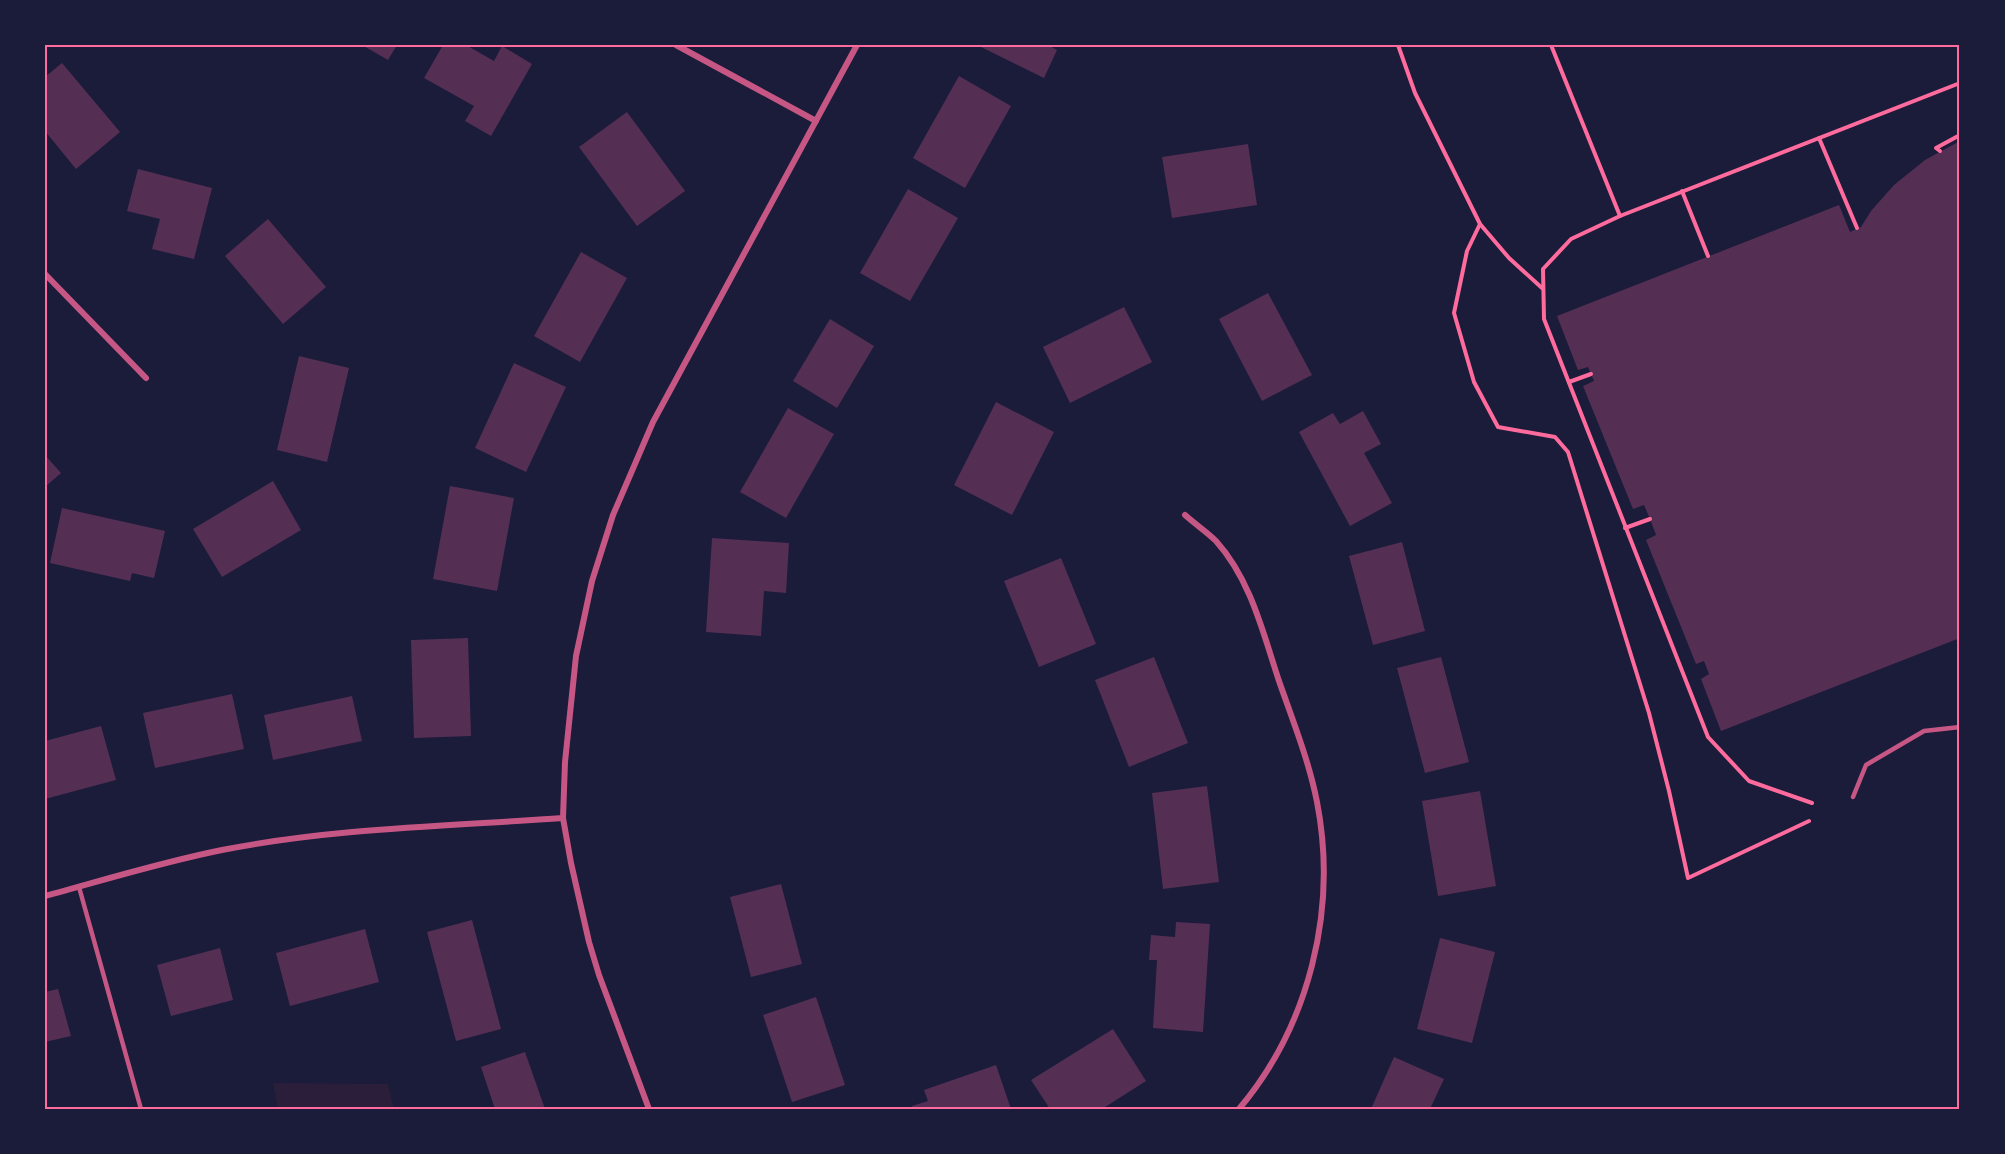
<svg xmlns="http://www.w3.org/2000/svg" width="2005" height="1154" font-family="'Roboto Serif',serif">
<style>
.green{fill:#2a1e3b}
.building{fill:#542f53}
.lines{fill:none;stroke-linecap:round;stroke-linejoin:round}
.path{stroke:#ff6b9d;stroke-width:4}
.service{stroke:#c65784;stroke-width:4.5}
.minor{stroke:#c65784;stroke-width:6}
.neatline{fill:none;stroke:#ff6b9d;stroke-width:2}
</style>
<rect width="100%" height="100%" fill="#1b1b3a"/>
<path class="green" d="M273,1083l115,1 6,25h-116z"/>
<g class="building">
<path d="M362,45h35l-9,15z"/>
<path d="M443,45h23l28,16 8,-15 30,18 -41,72 -26,-15 9,-15 -50,-28z"/>
<path d="M977,45h71l9,5 -13,28z"/>
<path d="M62,63l58,69 -44,37 -31,-38v-54z"/>
<path d="M959,76l52,30 -46,82 -52,-30z"/>
<path d="M627,112l58,79 -48,35 -58,-79z"/>
<path d="M1960,141v497l-239,93 -20,-52 8,-5 -5,-13 -8,3 -50,-124 10,-5 -6,-16 -6,-14 -11,4 -50,-123 11,-5 -6,-14 -10,3 -21,-54 282,-111 11,27 11,-5 10,-16 23,-26 31,-25z"/>
<path d="M1248,144l9,61 -85,13 -10,-61z"/>
<path d="M138,169l74,19 -18,71 -42,-10 8,-30 -33,-8z"/>
<path d="M908,189l50,29 -48,83 -50,-28z"/>
<path d="M268,219l58,68 -43,37 -58,-68z"/>
<path d="M581,252l46,26 -47,84 -46,-26z"/>
<path d="M1268,293l44,82 -50,26 -43,-82z"/>
<path d="M1124,307l28,55 -82,41 -27,-56z"/>
<path d="M830,319l44,27 -37,62 -44,-27z"/>
<path d="M299,356l50,12 -22,94 -50,-12z"/>
<path d="M514,363l52,24 -40,85 -51,-24z"/>
<path d="M996,402l58,30 -42,83 -58,-30z"/>
<path d="M788,408l46,26 -48,84 -46,-26z"/>
<path d="M1363,411l18,33 -17,9 28,50 -42,23 -51,-94 34,-19 7,11z"/>
<path d="M45,455l16,18 -16,14z"/>
<path d="M273,481l28,49 -79,47 -29,-48z"/>
<path d="M450,486l64,12 -17,93 -64,-12z"/>
<path d="M62,508l103,23 -11,47 -22,-5 -2,8 -80,-18z"/>
<path d="M712,538l77,5 -3,50 -22,-2 -3,45 -55,-4z"/>
<path d="M1402,542l23,89 -52,14 -24,-89z"/>
<path d="M1061,558l35,86 -57,23 -35,-86z"/>
<path d="M468,638l3,98 -57,2 -3,-98z"/>
<path d="M1154,657l34,86 -59,24 -34,-87z"/>
<path d="M1441,657l28,105 -44,11 -28,-105z"/>
<path d="M232,694l12,55 -89,19 -12,-55z"/>
<path d="M352,696l10,45 -89,19 -9,-45z"/>
<path d="M101,726l15,54 -71,19v-58z"/>
<path d="M1207,786l12,96 -56,7 -11,-96z"/>
<path d="M1480,791l16,95 -58,10 -16,-95z"/>
<path d="M781,884l21,80 -51,13 -21,-80z"/>
<path d="M472,920l29,109 -45,12 -29,-109z"/>
<path d="M1176,922l34,2 -7,108 -50,-4 4,-68h-8l2,-25 24,2z"/>
<path d="M365,929l14,53 -89,24 -14,-53z"/>
<path d="M1440,938l55,14 -23,91 -55,-14z"/>
<path d="M220,948l13,52 -62,16 -14,-51z"/>
<path d="M58,989l13,47 -26,6v-50z"/>
<path d="M816,997l29,88 -53,17 -29,-87z"/>
<path d="M1113,1029l33,52 -44,28h-52l-19,-29z"/>
<path d="M525,1052l20,57h-50l-14,-42z"/>
<path d="M1394,1057l50,22 -14,30h-59z"/>
<path d="M996,1065l15,44h-98l-1,-3 16,-5 -4,-11z"/>
</g>
<g class="lines">
<g class="path">
<path d="M1398,45l17,48 65,131 29,34 33,30"/>
<path d="M1551,45l69,171 340,-133"/>
<path d="M1819,138l38,90"/>
<path d="M1940,151l-4,-3 24,-13"/>
<path d="M1682,191l26,65"/>
<path d="M1620,216l-49,23 -28,30 1,50 164,418 41,44 63,22"/>
<path d="M1480,224l-13,27 -13,62 20,69 24,45 57,10 13,15 81,261 20,78 19,87 121,-57"/>
<path d="M1569,382l22,-8"/>
<path d="M1625,528l25,-9"/>
</g>
<g class="service">
<path d="M1853,797l13,-32 58,-34 36,-4"/>
<path d="M79,887l62,222"/>
</g>
<g class="minor">
<path d="M676,45l140,76"/>
<path d="M45,274l101,104"/>
<path d="M1185,515c10,9 22,17 31,26 35,39 47,92 63,140 14,40 30,80 38,121 21,108 -8,224 -78,307"/>
<path d="M45,896c59,-16 117,-34 177,-46 112,-22 228,-24 341,-32"/>
<path d="M649,1109l-50,-134 -10,-33 -18,-79 -8,-45 2,-56 11,-106 16,-75 21,-66 40,-93 204,-377"/>
</g>
</g>
<rect width="2005" height="1154" fill="none" stroke="#1b1b3a" stroke-width="93"/>
<rect x="46" y="46" width="1912" height="1062" class="neatline"/>
</svg>
